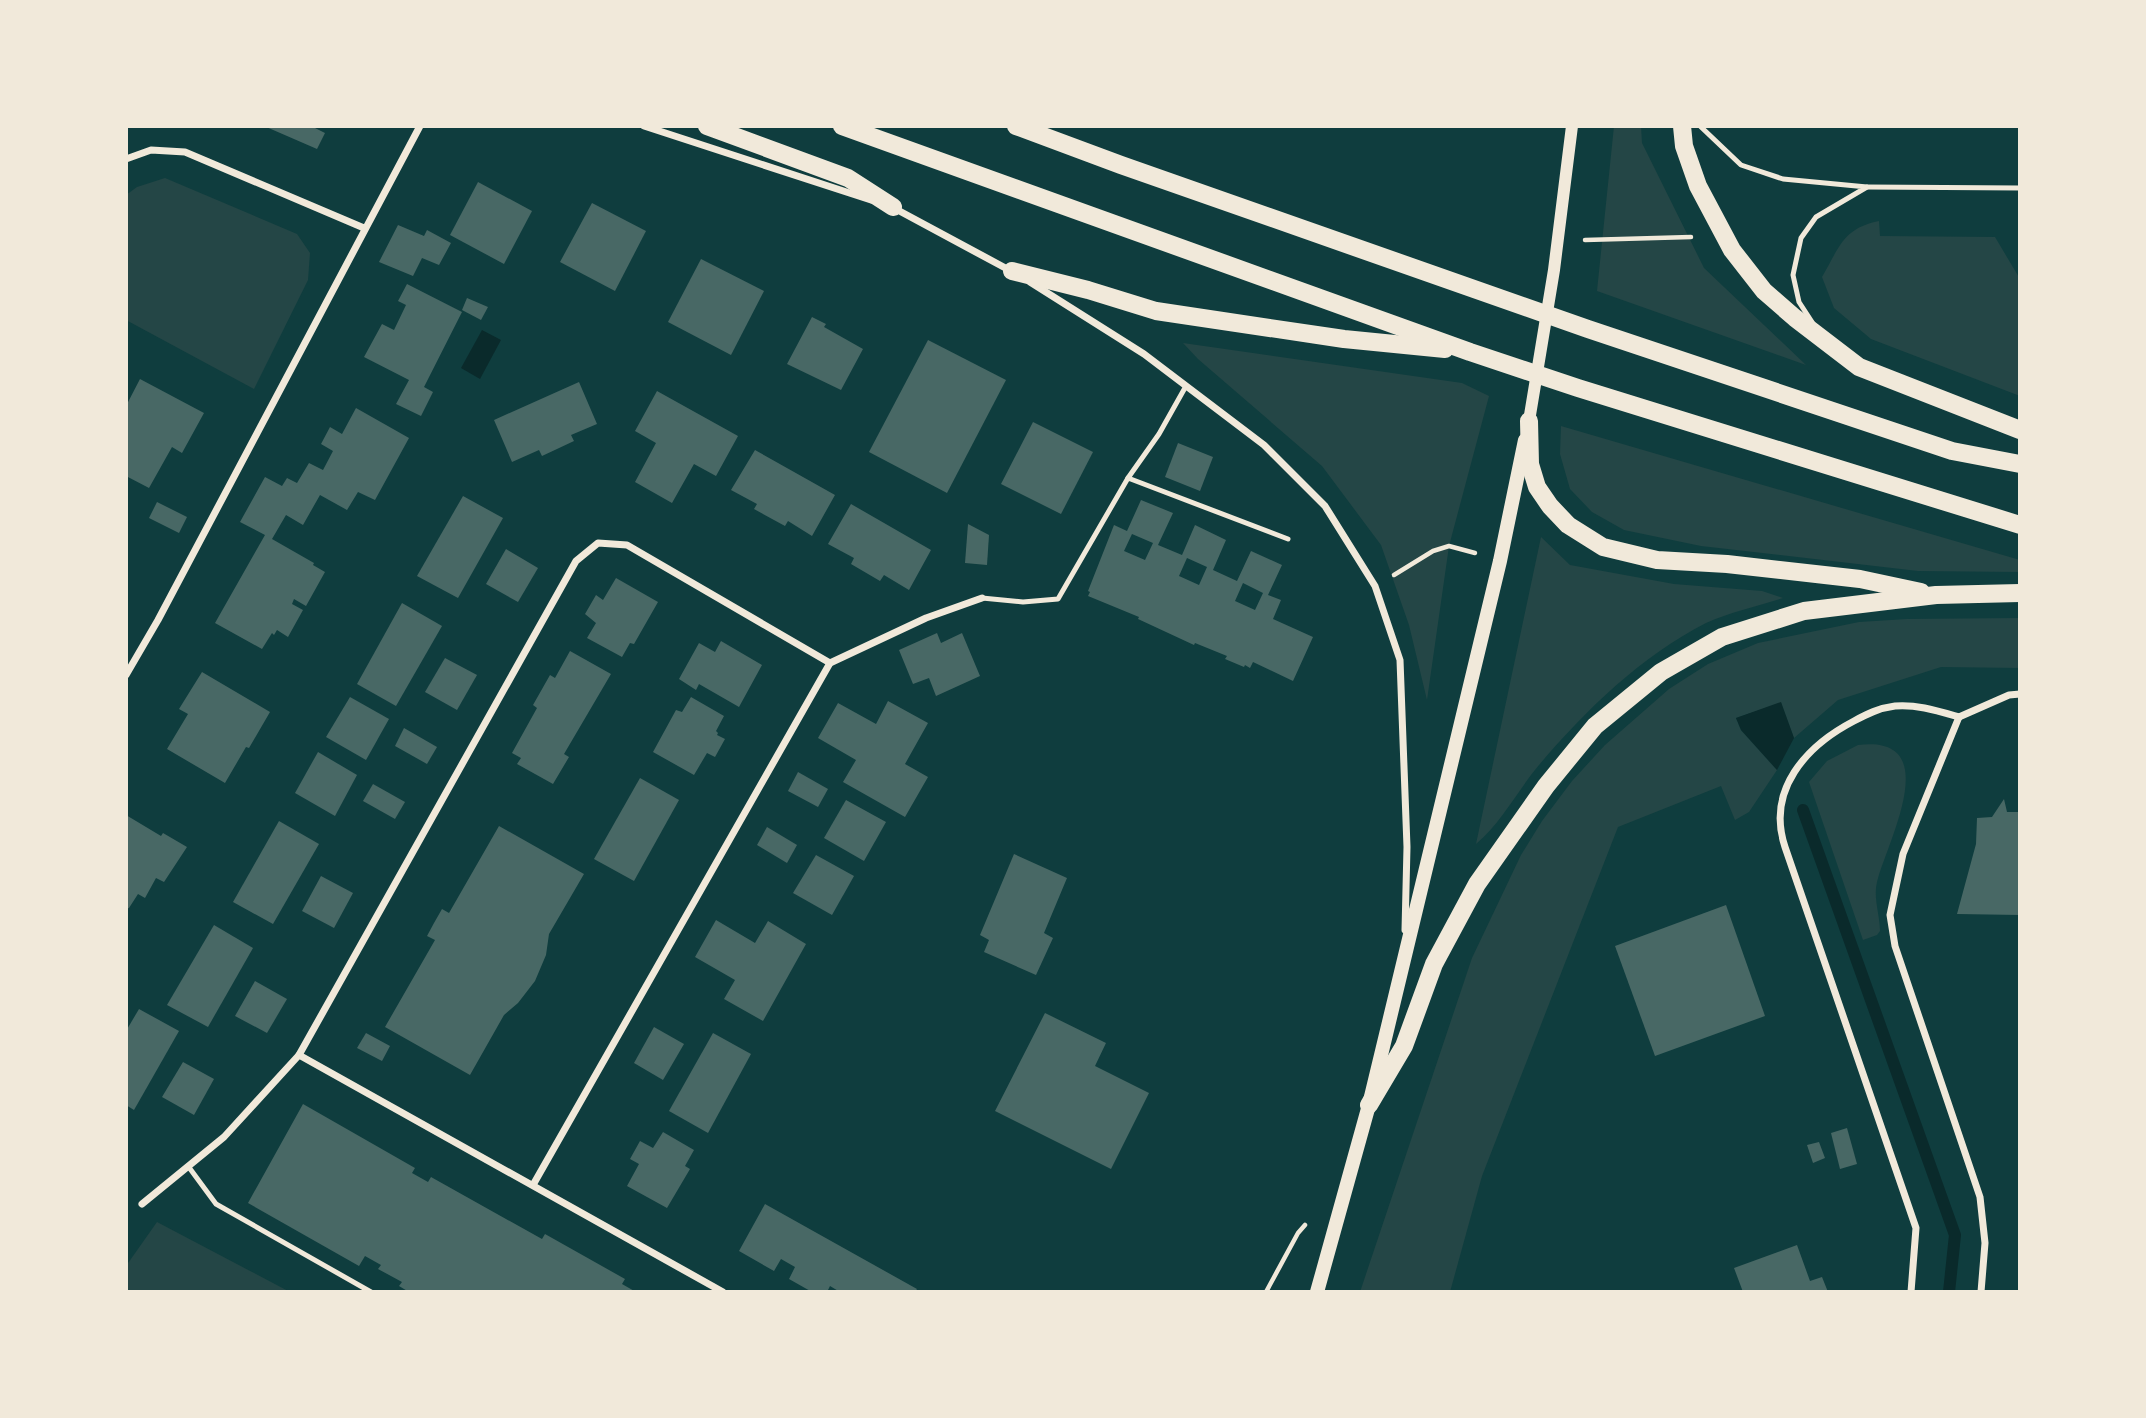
<svg xmlns="http://www.w3.org/2000/svg" width="2146" height="1418" font-family="Merriweather,serif">
<style>
.green{fill:#244646}
.water{fill:#0a2a2b}
.lines{fill:none;stroke-linecap:round;stroke-linejoin:round}
.stream{stroke:#0a2a2b;stroke-width:12}
.building{fill:#486865;fill-rule:evenodd}
.path{stroke:#f1e9da;stroke-width:4.5}
.service{stroke:#f1e9da;stroke-width:5}
.minor{stroke:#f1e9da;stroke-width:7}
.tertiary{stroke:#f1e9da;stroke-width:12}
.secondary{stroke:#f1e9da;stroke-width:14}
.primary{stroke:#f1e9da;stroke-width:18}
</style>
<rect width="100%" height="100%" fill="#0f3d3e"/>
<g class="green">
<path d="M1614,126h27l1,17 62,125 102,97 -209,-74z"/>
<path d="M165,178l132,56 13,19 -2,27 -54,109 -128,-69v-125l11,-8z"/>
<path d="M1879,221l1,15 115,1 25,42v117l-149,-57 -37,-31 -12,-31c17,-29 21,-49 57,-56z"/>
<path d="M1183,343l279,40 27,13 -40,150 -22,154 -18,-75 -28,-80 -59,-79 -124,-107z"/>
<path d="M1561,426l459,134v12l-102,-1 -217,-25 -77,-16 -32,-18 -22,-23 -10,-35z"/>
<path d="M1541,537l29,28 104,19 88,7 21,7c-25,8 -53,14 -77,25 -66,34 -119,86 -167,142 -21,25 -38,58 -63,79z"/>
<path d="M2020,618v50l-79,-1 -103,33 -44,38 -13,-35 -45,15 5,12 36,40 -28,42 -14,8 -14,-34 -103,41 -136,349 -32,116h-90l112,-334 49,-103 21,-34 30,-40 33,-36 64,-56 39,-25 50,-21 101,-21 48,-3z"/>
<path d="M1858,745c89,-11 28,99 19,137 -4,16 3,33 3,49l-3,4 -14,5 -54,-158 18,-21z"/>
<path d="M157,1222l133,70h-164v-26z"/>
</g>
<g class="water">
<path d="M482,330l19,10 -21,39 -19,-11z"/>
<path d="M1781,702l13,36 -17,32 -36,-40 -5,-12z"/>
</g>
<g class="lines">
<path class="stream" d="M1803,810l152,425 -6,57"/>
</g>
<g class="building">
<path d="M264,126h52l-1,2 10,5 -8,16z"/>
<path d="M478,182l54,29 -28,53 -54,-29z"/>
<path d="M592,203l54,28 -31,60 -55,-29z"/>
<path d="M398,225l26,11 3,-6 24,13 -12,22 -17,-7 -9,18 -34,-14z"/>
<path d="M701,259l63,32 -33,64 -63,-33z"/>
<path d="M407,284l55,28 -38,75 9,5 -12,24 -25,-12 13,-24 -45,-23 18,-33 12,6 12,-25 -8,-4z"/>
<path d="M467,298l21,9 -7,13 -19,-10z"/>
<path d="M812,317l14,7 -2,3 39,22 -22,41 -54,-26z"/>
<path d="M928,340l78,40 -59,113 -78,-41z"/>
<path d="M140,379l64,34 -22,40 -10,-6 -23,41 -23,-12v-70z"/>
<path d="M579,382l18,42 -26,11 3,6 -17,8 -15,7 -3,-6 -27,12 -18,-42z"/>
<path d="M657,391l81,45 -22,40 -22,-12 -22,39 -37,-21 21,-39 -21,-12z"/>
<path d="M356,408l53,30 -34,62 -17,-8 -11,18 -27,-15 -17,30 -17,-10 -14,24 42,24 -1,2 12,7 -19,34 -12,-7 -2,5 11,6 -15,27 -11,-7 -3,5 -2,-2 -10,16 -47,-26 50,-88 -25,-13 25,-45 17,9 5,-8 10,5 12,-20 14,7 10,-19 -12,-7 9,-17 12,7z"/>
<path d="M1033,422l60,30 -32,62 -60,-30z"/>
<path d="M1178,443l35,14 -13,34 -35,-14z"/>
<path d="M755,450l80,45 -23,41 -24,-15 -3,5 -31,-17 3,-5 -26,-14z"/>
<path d="M463,496l40,22 -45,80 -41,-22z"/>
<path d="M1141,500l32,13 -15,32 24,10 13,-30 31,15 -13,30 24,11 14,-30 31,14 -14,30 13,5 -8,19 40,18 -20,44 -40,-19 -3,6 -5,-3 -1,2 -19,-8 2,-3 -32,-13 -1,2 -56,-26 1,-2 -51,-21 2,-4 -2,-1 26,-66 13,6zM1132,534l21,9 -8,17 -21,-9zM1187,558l20,9 -8,18 -20,-9zM1243,583l20,10 -8,17 -20,-9z"/>
<path d="M157,502l30,15 -8,16 -30,-15z"/>
<path d="M851,504l80,46 -22,40 -25,-15 -4,6 -29,-17 3,-6 -26,-14z"/>
<path d="M968,524l21,11 -2,30 -22,-2z"/>
<path d="M506,549l32,19 -20,34 -32,-18z"/>
<path d="M616,578l42,24 -24,42 -4,-1 -8,14 -35,-19 9,-15 -11,-9 11,-19 7,5z"/>
<path d="M402,603l40,23 -46,80 -39,-22z"/>
<path d="M937,633l4,10 21,-10 18,43 -44,20 -7,-18 -16,6 -14,-34z"/>
<path d="M721,641l41,24 -23,42 -40,-23 -3,6 -17,-11 20,-36 16,9z"/>
<path d="M570,651l41,23 -47,80 5,3 -16,27 -36,-20 4,-6 -9,-5 25,-45 -4,-3 17,-30 5,3z"/>
<path d="M445,658l32,17 -20,35 -32,-18z"/>
<path d="M202,672l68,40 -21,36 -3,-1 -21,36 -58,-34 21,-35 -9,-5z"/>
<path d="M350,697l39,22 -23,41 -40,-23z"/>
<path d="M691,697l33,19 -8,15 2,2 -1,2 8,4 -10,18 -8,-4 -13,22 -41,-23 23,-42 6,2z"/>
<path d="M888,701l40,22 -23,41 23,13 -23,40 -62,-35 13,-22 -38,-22 20,-35 38,21z"/>
<path d="M404,728l33,19 -10,17 -32,-18z"/>
<path d="M318,752l39,23 -22,41 -40,-23z"/>
<path d="M798,772l30,17 -10,18 -30,-16z"/>
<path d="M640,778l39,22 -45,81 -40,-22z"/>
<path d="M373,784l32,18 -10,17 -32,-18z"/>
<path d="M2004,799l3,13h13v103l-63,-1 19,-70 1,-26 15,-1z"/>
<path d="M846,800l40,22 -22,39 -40,-23z"/>
<path d="M126,815l35,21 2,-3 24,14 -23,35 -8,-4 -11,20 -7,-4 -9,14 -3,1z"/>
<path d="M279,821l40,23 -46,80 -40,-22z"/>
<path d="M499,826l85,48 -35,60 -3,21 -11,26 -17,22 -14,12 -34,60 -85,-48 50,-87 -8,-4 7,-13 8,-14 7,4z"/>
<path d="M767,827l30,18 -10,18 -30,-18z"/>
<path d="M1014,854l53,24 -23,55 9,5 -17,37 -52,-23 5,-12 -9,-5z"/>
<path d="M816,855l38,21 -22,39 -39,-22z"/>
<path d="M321,876l32,17 -19,35 -32,-17z"/>
<path d="M1726,905l39,111 -110,40 -40,-110z"/>
<path d="M716,920l39,23 13,-22 38,23 -43,77 -39,-22 11,-19 -40,-23z"/>
<path d="M214,925l39,23 -45,79 -41,-22z"/>
<path d="M255,981l32,18 -20,34 -32,-17z"/>
<path d="M139,1009l40,22 -45,79 -8,-5v-74z"/>
<path d="M1045,1013l61,30 -11,23 54,27 -38,76 -116,-58z"/>
<path d="M654,1027l30,17 -21,36 -29,-17z"/>
<path d="M366,1033l24,13 -8,15 -25,-13z"/>
<path d="M713,1033l38,21 -43,79 -39,-22z"/>
<path d="M183,1062l31,17 -20,36 -32,-18z"/>
<path d="M303,1104l112,64 -3,5 16,9 3,-5 111,62 3,-5 80,45 -3,5 14,8h-227l-10,-6 3,-4 -24,-13 3,-4 -16,-9 -6,10 -111,-63z"/>
<path d="M1847,1128l10,36 -17,5 -9,-36z"/>
<path d="M663,1132l31,18 -9,16 5,3 -23,39 -40,-22 12,-22 -9,-5 10,-18 13,7z"/>
<path d="M1819,1142l6,16 -12,5 -6,-18z"/>
<path d="M765,1204l50,28 102,57 -2,3h-75l-10,-6 -3,6h-15l-23,-13 6,-12 -14,-8 -7,12 -35,-20z"/>
<path d="M1797,1245l13,36 12,-4 6,15h-85l-9,-24z"/>
</g>
<g class="lines">
<g class="path">
<path d="M1585,240l106,-3"/>
<path d="M1394,575l39,-24 16,-5 26,7"/>
<path d="M1266,1292l32,-59 7,-8"/>
</g>
<g class="service">
<path d="M1700,126l41,39 42,14 84,8 -51,30 -15,21 -8,37 6,27 13,20"/>
<path d="M1867,187l153,1"/>
<path d="M1128,478l31,-44 27,-48"/>
<path d="M982,598l41,4 35,-3 70,-121 160,61"/>
<path d="M188,1166l28,38 155,88"/>
</g>
<g class="minor">
<path d="M644,126l227,74"/>
<path d="M126,159l25,-9 34,2 179,76"/>
<path d="M892,207l119,64"/>
<path d="M1030,282l114,72 120,91 61,61 50,80 25,74 7,187 -2,83"/>
<path d="M126,675l32,-55 262,-494"/>
<path d="M1959,717l-56,137 -13,61 5,31 85,251 5,46 -4,49"/>
<path d="M1959,717l50,-22 11,-1"/>
<path d="M299,1055l277,-494 22,-18 29,2 203,118"/>
<path d="M533,1185l297,-522 96,-45 56,-20"/>
<path d="M142,1204l82,-67 75,-82 424,237"/>
<path d="M1911,1292l5,-64 -131,-381c-19,-57 21,-101 69,-126 13,-7 25,-13 41,-15 21,-2 43,5 64,11"/>
</g>
<path class="tertiary" d="M1529,421l25,-151 18,-144"/>
<path class="secondary" d="M1317,1292l52,-187 131,-544 25,-121"/>
<g class="primary">
<path d="M707,126l141,52 45,29"/>
<path d="M842,126l628,226 108,36 442,137"/>
<path d="M1016,126l105,39 467,164 364,122 68,13"/>
<path d="M1682,126l2,20 14,40 34,64 32,41 31,27 64,49 161,63"/>
<path d="M1012,271l76,19 68,21 188,28 101,10"/>
<path d="M1529,421l1,43 7,23 13,19 18,19 35,22 54,13 70,4 133,15 61,13"/>
<path d="M1369,1105l35,-59 30,-82 43,-80 69,-98 49,-60 66,-54 61,-35 82,-26 132,-16 84,-2"/>
</g>
</g>
<rect width="2146" height="1418" fill="none" stroke="#f1e9da" stroke-width="256"/>
</svg>
